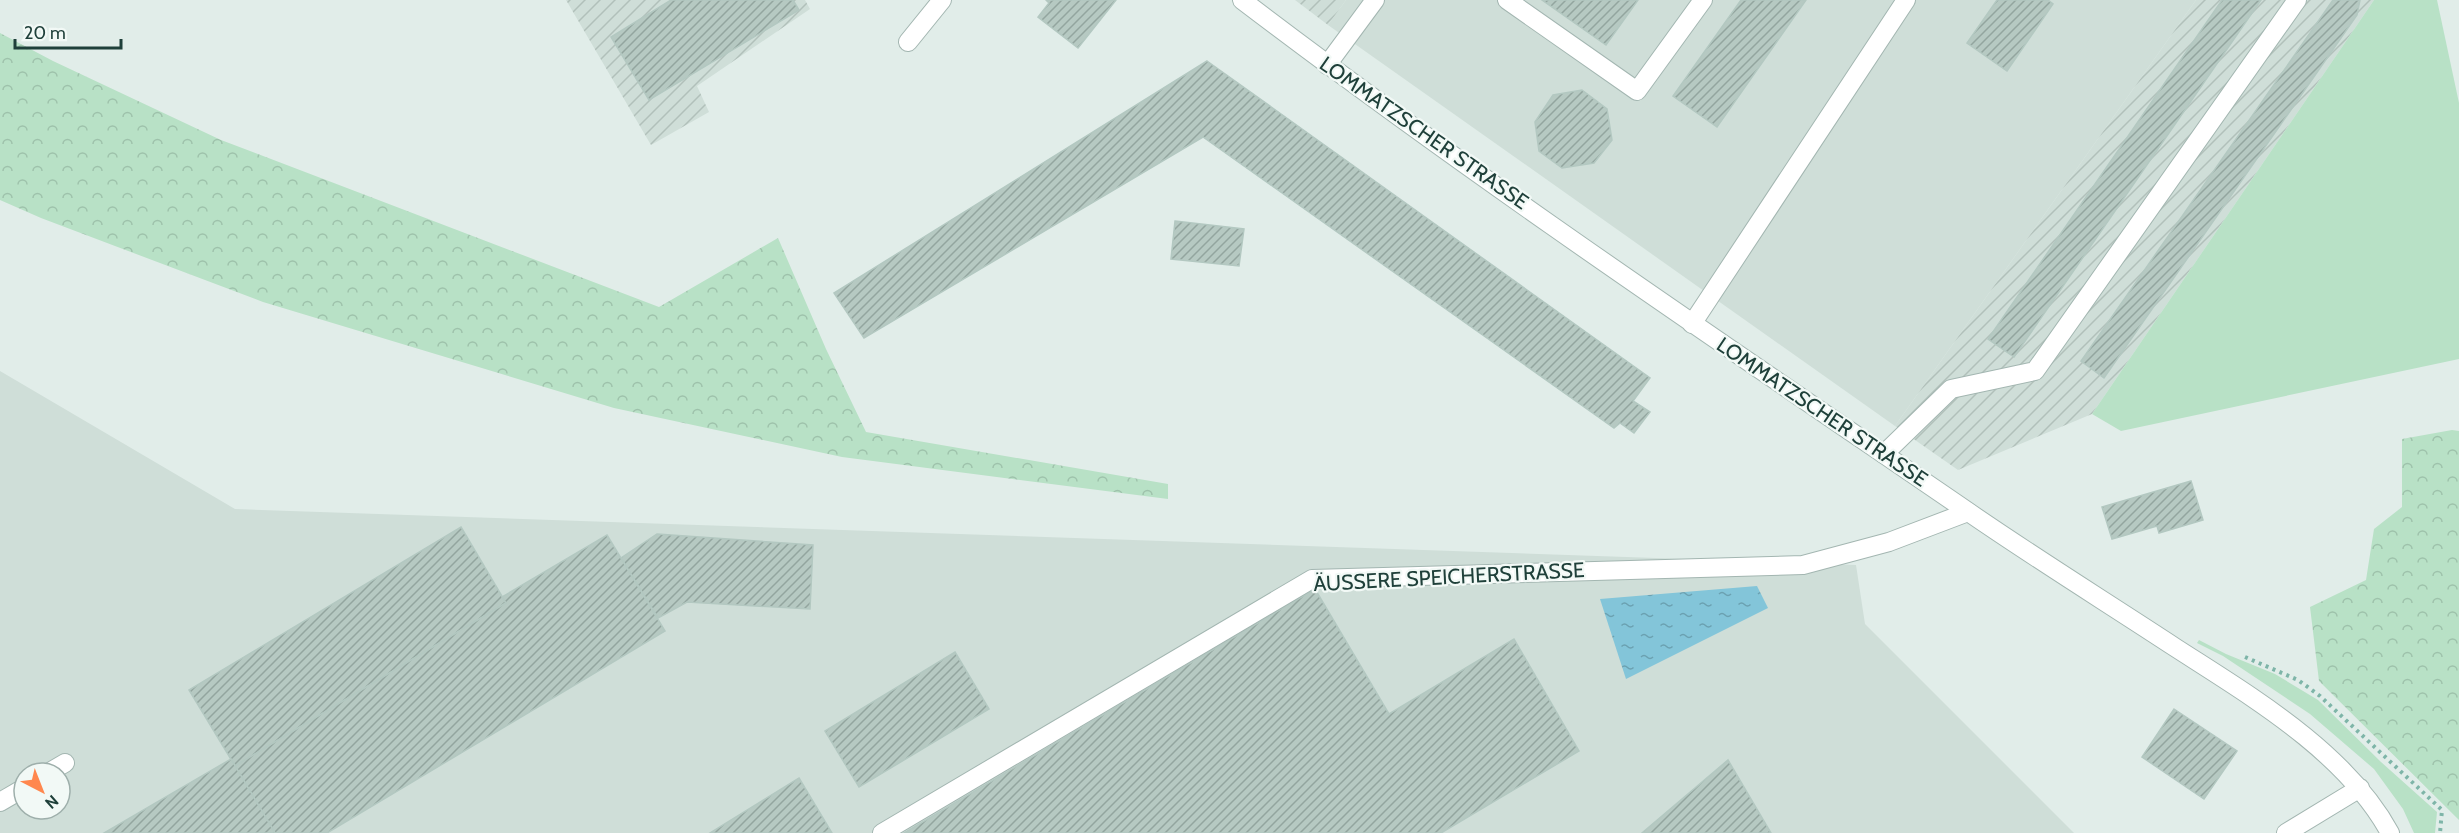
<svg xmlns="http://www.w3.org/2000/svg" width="2459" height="833" font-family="Cabin,sans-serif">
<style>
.built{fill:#cfded8;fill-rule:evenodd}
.industrial{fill:url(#industrial-furrows)}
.green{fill:#b8e1c6}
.forest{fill:url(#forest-crowns)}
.water{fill:url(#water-ripples)}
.building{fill:url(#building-hatch);stroke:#b3c8c1;stroke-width:1.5}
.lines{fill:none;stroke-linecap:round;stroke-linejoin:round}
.service-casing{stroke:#a3b6b1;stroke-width:20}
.minor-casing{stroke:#a3b6b1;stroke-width:20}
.path{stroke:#7eb5a8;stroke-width:4;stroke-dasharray:3 4.5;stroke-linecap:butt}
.service{stroke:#fff;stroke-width:18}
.minor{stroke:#fff;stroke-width:18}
.labels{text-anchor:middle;stroke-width:4.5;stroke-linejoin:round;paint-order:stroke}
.street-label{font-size:21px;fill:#1f403a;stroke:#f2f9f6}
</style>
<defs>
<pattern id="industrial-furrows" width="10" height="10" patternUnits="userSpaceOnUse" patternTransform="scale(1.5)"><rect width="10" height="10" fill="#cfded8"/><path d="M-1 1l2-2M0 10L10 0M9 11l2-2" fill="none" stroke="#b1c0ba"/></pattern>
<pattern id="forest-crowns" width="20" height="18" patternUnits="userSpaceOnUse" patternTransform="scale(1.5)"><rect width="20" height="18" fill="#b8e1c6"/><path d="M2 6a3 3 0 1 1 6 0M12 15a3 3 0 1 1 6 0" fill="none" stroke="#9ec2ab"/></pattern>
<pattern id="water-ripples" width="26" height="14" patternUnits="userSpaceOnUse" patternTransform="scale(1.5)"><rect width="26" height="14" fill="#83c5d9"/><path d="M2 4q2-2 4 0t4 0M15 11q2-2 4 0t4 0" fill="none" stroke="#6ba1b1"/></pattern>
<pattern id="building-hatch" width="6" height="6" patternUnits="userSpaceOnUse" patternTransform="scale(1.5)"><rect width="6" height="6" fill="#b6c9c2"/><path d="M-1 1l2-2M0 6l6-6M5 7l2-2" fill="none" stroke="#93a59f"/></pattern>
</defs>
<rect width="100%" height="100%" fill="#e1ede9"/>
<g class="built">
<path d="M1346,0h850l-301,426 -567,-401z"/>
<path d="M0,371l235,138 1621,56 9,59 209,209h-2074zM24,773h36v36h-36z"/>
</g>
<g class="industrial">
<path d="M566,0h239l5,9 -113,77 12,26 -58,33z"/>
<path d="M1295,0h51l-18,25z"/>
<path d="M2196,0h178l-282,414 -134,56 -63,-44z"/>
</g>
<g class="green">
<path d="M2374,0h63l22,103v256l-338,72 -29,-17z"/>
<path d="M2199,640l27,14 49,20 43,26 63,62 56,50 -2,21h-21l-11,-24 -29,-40 -64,-55 -87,-58 -26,-13z"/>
</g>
<g class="forest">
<path d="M0,33l53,28 168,79 438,167 119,-69 48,111 40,83 302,52v15l-326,-42 -228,-49 -351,-106 -222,-84 -41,-18z"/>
<path d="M2452,430l7,1v389l-140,-139 -9,-74 56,-27 8,-51 28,-22v-68z"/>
</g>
<path class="water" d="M1757,586l11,22 -142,71 -26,-80z"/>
<g class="building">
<path d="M671,0h122l6,10 -150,90 -38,-63z"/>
<path d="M1046,0h70l-38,48 -40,-31 11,-14z"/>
<path d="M1542,0h96l-32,45z"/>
<path d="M1741,0h65l-89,127 -44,-31z"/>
<path d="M1997,0h51l5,4 -46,67 -40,-28z"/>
<path d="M2222,0h39l-247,357 -26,-18z"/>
<path d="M2333,0h27l-3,15 -253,363 -23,-17z"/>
<path d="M1207,61l443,317 -17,23 17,11 -16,21 -14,-10 -6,5 -411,-291 -339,201 -30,-45z"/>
<path d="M1582,90l25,19 5,31 -18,23 -32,5 -23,-17 -4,-29 18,-27z"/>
<path d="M1175,221l69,8 -5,37 -68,-7z"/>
<path d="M2191,481l12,39 -44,13 -2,-7 -45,13 -10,-32z"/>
<path d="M461,527l45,76 -271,163 -46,-76z"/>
<path d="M657,534l156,11 -3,64 -123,-7 -29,16 -37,-60z"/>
<path d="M607,535l58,96 -338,202h-52l-40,-67 271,-163 -4,-6z"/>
<path d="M1315,589l74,125 125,-75 65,112 -138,82h-537z"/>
<path d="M955,652l34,57 -130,78 -34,-56z"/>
<path d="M2174,709l63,42 -33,48 -62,-42z"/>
<path d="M231,759l44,74h-171z"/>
<path d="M1728,760l43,73h-129z"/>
<path d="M799,778l33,55h-122z"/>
</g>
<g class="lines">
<defs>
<g id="service">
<path d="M1507,0l130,91 66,-91"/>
<path d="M908,42l34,-42"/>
<path d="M1327,65l48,-65"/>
<path d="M1692,324l214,-324"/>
<path d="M1884,454l67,-65 84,-18 262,-371"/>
<path d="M48,773l17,-10"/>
<path d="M0,802l24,-14"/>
<path d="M882,833l430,-254 491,-14 86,-23 79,-30"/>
</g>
<g id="minor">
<path d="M1242,0c235,179 481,344 725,511 68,47 139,91 209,137 76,49 170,104 214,185"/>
<path d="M2286,833l74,-45"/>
</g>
</defs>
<use href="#service" class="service-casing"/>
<use href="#minor" class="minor-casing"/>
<path class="path" d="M2245,657l53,23 22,16 122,114 -2,23"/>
<use href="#service" class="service"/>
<use href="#minor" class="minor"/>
</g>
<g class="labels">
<g class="street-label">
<text transform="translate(1424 133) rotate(35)" y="7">LOMMATZSCHER STRASSE</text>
<text transform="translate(1822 412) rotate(34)" y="7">LOMMATZSCHER STRASSE</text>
<text transform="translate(1449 577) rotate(-3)" y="7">ÄUSSERE SPEICHERSTRASSE</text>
</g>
</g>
<g transform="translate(42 791) rotate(138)"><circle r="28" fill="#f2f9f6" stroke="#9eafab" stroke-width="1.5"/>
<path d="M0-4.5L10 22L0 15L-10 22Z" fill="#ff874e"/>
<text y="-9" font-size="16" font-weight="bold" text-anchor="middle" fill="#1f403a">N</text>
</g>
<path d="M15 39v9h106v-9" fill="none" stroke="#1f403a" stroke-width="3"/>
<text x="24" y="39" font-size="18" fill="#1f403a" stroke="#f2f9f6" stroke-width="4.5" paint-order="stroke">20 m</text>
</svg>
